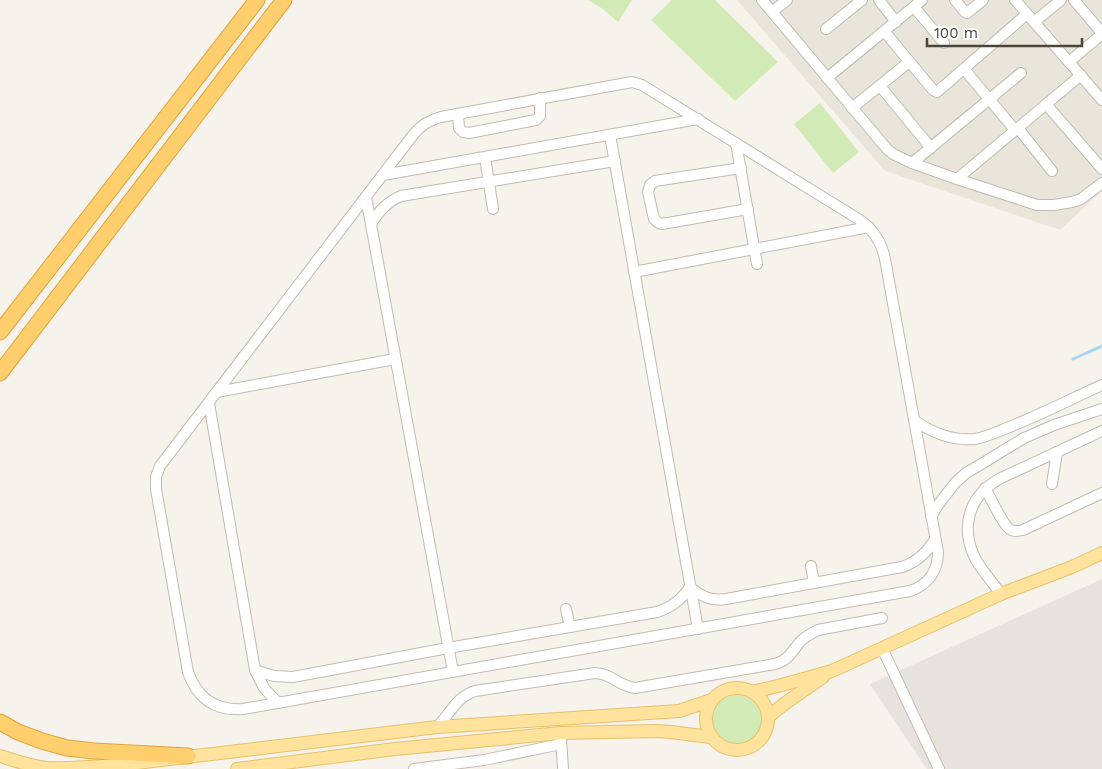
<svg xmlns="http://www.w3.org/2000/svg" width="1102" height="769" font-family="'Work Sans',sans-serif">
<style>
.residential{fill:#eae5da}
.industrial{fill:#e6e2dd}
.green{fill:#d2eab5}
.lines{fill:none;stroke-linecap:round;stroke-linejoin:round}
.stream{stroke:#a9d4f2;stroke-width:3}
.minor-casing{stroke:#c2bbae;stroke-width:12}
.major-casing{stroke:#e6c16a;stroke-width:14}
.highway-casing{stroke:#e0a43c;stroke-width:17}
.minor{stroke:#fff;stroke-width:10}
.major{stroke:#ffe39c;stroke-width:12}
.highway{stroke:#ffcf6e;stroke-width:15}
</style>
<rect width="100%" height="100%" fill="#f6f3ec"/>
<path class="residential" d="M737,0h365v191l-42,39 -175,-59z"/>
<path class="industrial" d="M1102,579v190h-175l-57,-85z"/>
<g class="green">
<path d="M588,0h44l-14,22 -15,-13z"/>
<path d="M672,0h43l63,62 -43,39 -84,-81z"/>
<path d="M820,103l39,49 -26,21 -39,-49z"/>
<circle cx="737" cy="720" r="25"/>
</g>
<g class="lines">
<path class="stream" d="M1073,359l29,-13"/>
<defs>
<g id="minor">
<path d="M762,0l125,149 6,5 19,9 45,16 80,26h17l18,-3 9,-3 21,-16"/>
<path d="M879,0l17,22"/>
<path d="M955,0l10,12 2,1 16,-13"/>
<path d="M1015,0l87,100"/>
<path d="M1074,0l28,33"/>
<path d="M914,7l30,36"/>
<path d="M772,12l15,-12"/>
<path d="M1034,22l27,-22"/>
<path d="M826,29l36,-29"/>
<path d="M884,31l49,59 4,2 90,-78"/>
<path d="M1069,62l33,-28"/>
<path d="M964,69l51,61"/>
<path d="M827,78l95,-78"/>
<path d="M632,82l10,3 221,137c12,10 19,21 22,37l53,293c0,19 -10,33 -28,39l-667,118c-28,2 -46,-11 -55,-37l-32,-183v-12l4,-11 253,-331c8,-10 16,-15 28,-18z"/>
<path d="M880,86l51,62"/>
<path d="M1046,104l56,65"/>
<path d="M852,108l57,-46"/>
<path d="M458,114l1,14 4,4 6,1 67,-13 4,-4v-18"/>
<path d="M1018,128l34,43"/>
<path d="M610,135l88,494"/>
<path d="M736,143l21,121"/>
<path d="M485,157l8,52"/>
<path d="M912,163l109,-90"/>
<path d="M741,168l-86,13 -5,4 -2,7 6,27 5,4 3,1 86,-15"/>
<path d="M383,175l315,-56"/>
<path d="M957,179l124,-104"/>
<path d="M366,197l87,475"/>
<path d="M371,224c8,-13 16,-22 30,-28l214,-35"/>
<path d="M634,272l235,-45"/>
<path d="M217,392l178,-33"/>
<path d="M209,403l46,267 9,18 14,15"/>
<path d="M914,420c18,13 38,21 61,19 11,-2 22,-7 32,-11 33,-13 64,-29 95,-43"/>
<path d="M1052,484l5,-32"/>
<path d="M985,488c5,9 19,39 26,42 4,2 8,1 12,0l79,-37"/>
<path d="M931,517l7,-12 17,-22 11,-10 12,-7 46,-28 30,-13 48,-16"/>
<path d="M811,566l3,17"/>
<path d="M1001,594c-8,-11 -18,-22 -25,-34 -17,-33 -7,-65 25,-82l101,-47"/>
<path d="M566,609l4,18"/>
<path d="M882,648l57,121"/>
<path d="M255,670l19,6 19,1 155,-29 209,-36c15,-5 24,-12 33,-25 12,10 21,14 36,12l176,-32c15,-5 25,-14 33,-28"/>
<path d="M437,727c13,-13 19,-30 38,-36l120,-18c16,0 23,13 40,15l140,-24c17,-6 15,-12 26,-23 5,-5 11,-8 17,-11l64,-12"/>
<path d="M561,738l2,31"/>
<path d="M414,769l70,-9 77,-16"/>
</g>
<g id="major">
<circle cx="737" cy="719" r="31"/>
<path d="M752,692l26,-6 54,-15 169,-77 71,-27 30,-14"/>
<path d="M768,717l16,-13 39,-27"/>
<path d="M0,756c15,5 30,10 46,12 24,1 50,-2 74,-3l317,-38 242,-16 33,-11"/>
<path d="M237,769l158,-20 165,-16 96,-2 15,1 39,5"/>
</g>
<g id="highway">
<path d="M0,332l257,-332"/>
<path d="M0,373l284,-373"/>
<path d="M0,722l18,10 24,9 25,7 27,3 94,5"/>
</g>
</defs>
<use href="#minor" class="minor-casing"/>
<use href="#major" class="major-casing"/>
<use href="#highway" class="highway-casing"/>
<use href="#minor" class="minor"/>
<use href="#major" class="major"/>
<use href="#highway" class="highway"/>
</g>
<path d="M927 38v8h155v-8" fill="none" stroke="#4b4439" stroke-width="2.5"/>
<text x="934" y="38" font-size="15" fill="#4b4439" stroke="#ffffff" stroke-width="4" paint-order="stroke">100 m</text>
</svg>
